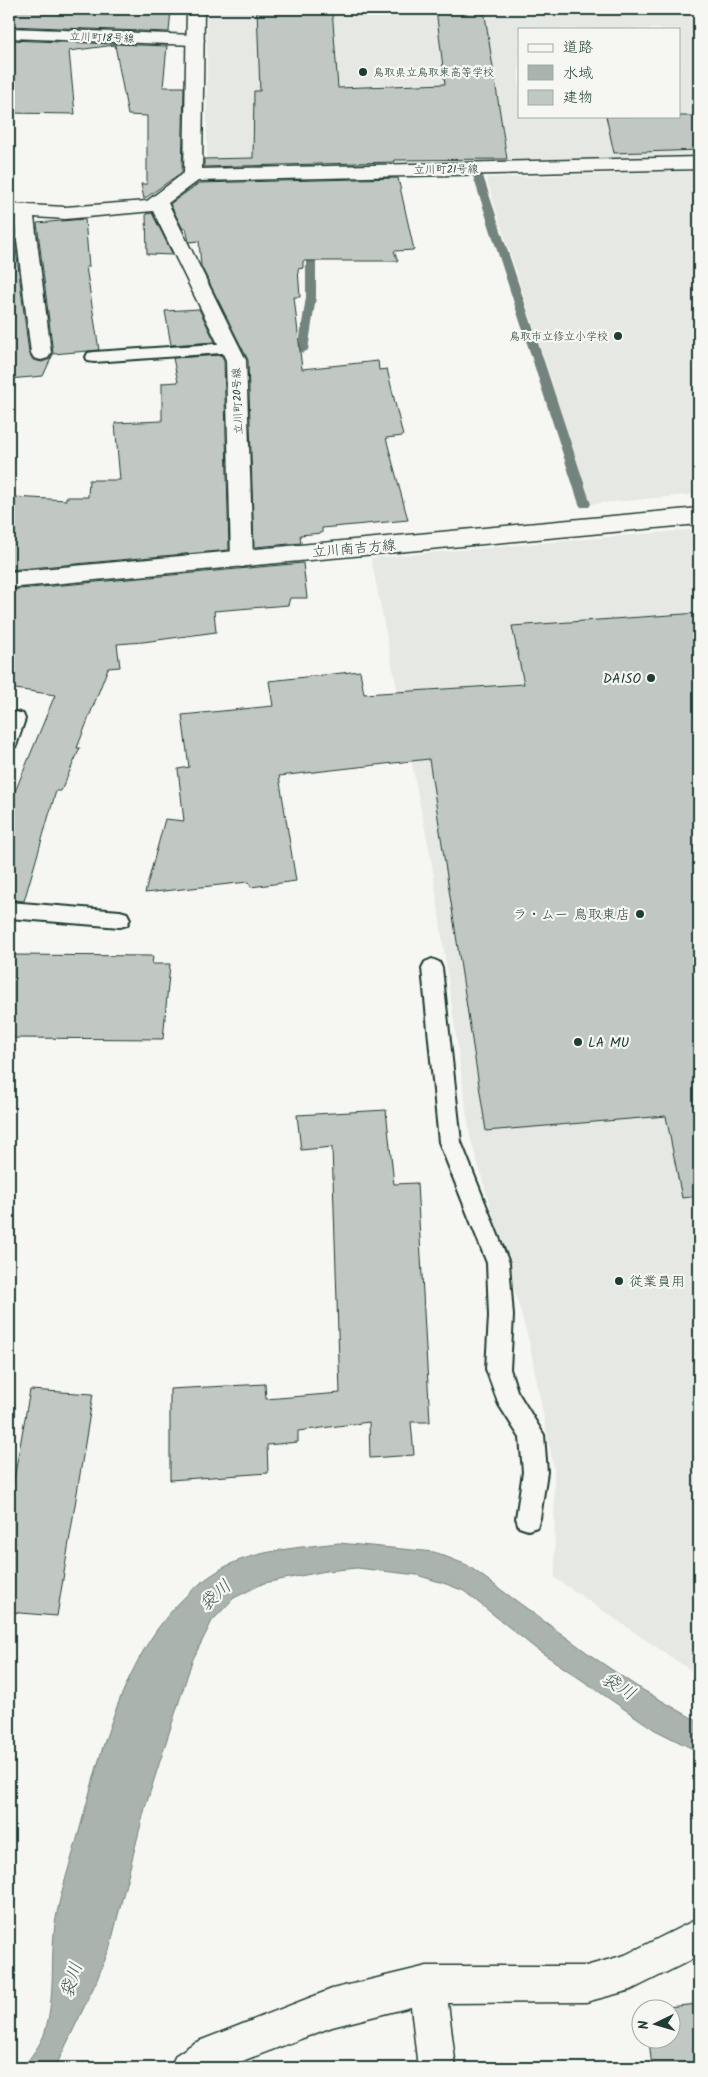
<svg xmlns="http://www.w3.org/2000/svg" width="708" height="2077" font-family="Kalam,'Klee One',sans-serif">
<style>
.built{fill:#e6e8e4;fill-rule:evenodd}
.water{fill:#aab3ae;stroke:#72847d}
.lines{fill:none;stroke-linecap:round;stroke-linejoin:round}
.stream{fill:#72847d;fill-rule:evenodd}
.building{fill:#c1c8c3;stroke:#1f3d34}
.lane-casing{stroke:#1f3d34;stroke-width:4}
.street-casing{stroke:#1f3d34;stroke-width:3}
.secondary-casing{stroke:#1f3d34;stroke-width:3}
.lane{fill:#f6f6f2;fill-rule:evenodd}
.street{fill:#f6f6f2;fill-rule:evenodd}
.secondary{fill:#f6f6f2;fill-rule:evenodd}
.poi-dot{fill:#1f3d34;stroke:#f6f6f2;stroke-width:2}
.labels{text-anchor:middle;stroke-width:4.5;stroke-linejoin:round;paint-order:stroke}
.far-street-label{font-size:11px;fill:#1f3d34;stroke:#f6f6f2}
.far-poi-label{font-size:11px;fill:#1f3d34;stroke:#f6f6f2;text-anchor:start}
.street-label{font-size:14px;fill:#1f3d34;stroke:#f6f6f2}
.poi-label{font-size:14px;fill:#1f3d34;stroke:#f6f6f2;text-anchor:end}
.near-water-label{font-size:18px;font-style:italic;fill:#425a52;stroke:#f6f6f2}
</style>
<rect width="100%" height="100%" fill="#f6f6f2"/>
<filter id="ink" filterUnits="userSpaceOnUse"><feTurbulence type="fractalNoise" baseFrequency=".02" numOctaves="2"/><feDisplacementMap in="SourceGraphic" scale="10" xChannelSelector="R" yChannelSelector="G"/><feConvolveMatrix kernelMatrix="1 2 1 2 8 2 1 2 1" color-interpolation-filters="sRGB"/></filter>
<g filter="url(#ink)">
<g class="built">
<path d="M207,9h492v147l-482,11 -10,-3zM519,29h160v87h-160z"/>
<path d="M699,171v323l-108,10 -105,-326z"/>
<path d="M699,529v1147l-144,-98 -1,-108 -25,-129 -59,-205 -38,-272 -61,-306z"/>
</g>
<path class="water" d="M339,1543l95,9 33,13 129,94 40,27 63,36v30l-44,-22 -120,-82 -71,-57 -18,-7 -29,-9 -60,-7 -31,3 -62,12 -30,15 -22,23 -20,40 -47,147 -35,139 -13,33 -42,88h-32c7,-11 18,-23 22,-36 11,-36 5,-72 10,-108 5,-32 17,-65 25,-96 26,-94 51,-204 141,-259 32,-19 82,-22 118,-26z"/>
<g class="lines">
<g class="stream">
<path d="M478,173l5,3 108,328 -2,3h-8l-2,-3 -106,-328z"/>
<path d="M311,239l5,3v55l-8,53 -5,3 -5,-3 8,-53v-55z"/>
</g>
</g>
<g class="building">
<path d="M9,9h162l-2,23 -160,-6z"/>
<path d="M257,9h75l6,79 107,-4 -9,-75h48l23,150 -113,1 1,2 -191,5v-8l49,-1 1,-67h6z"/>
<path d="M9,40l158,6 -4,41h21l-2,85 -38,27 -3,-15h6v-68l-19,-1 -13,-70 -46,6 6,63 -66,-1z"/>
<path d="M606,116h93v34l-85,3z"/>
<path d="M398,178l16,72 -20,1 4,10h-95v7l-5,1 2,28h-6l8,72 76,-8 1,9 8,-1 16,67 -17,2 22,82 -86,8v5l-22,2 1,8 -47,4 -6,-187 -47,-94 -2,-25 -10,1 -3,-14 -3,1 -13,-25 29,-21z"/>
<path d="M152,213l21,42 -26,-1 -1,-40z"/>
<path d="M85,219l4,48h-3l13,83 -46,4 -10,22 -34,3v-154h4l16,128 4,7 9,2 8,-3 3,-6 -16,-130z"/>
<path d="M199,309l16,33 -44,3 -6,-34z"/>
<path d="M221,355l3,5 5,190 -220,20v-70l4,1 1,-4 52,3v-3h22l1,-17h31l-5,-57 47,-2v-38l16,-1 -5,-24z"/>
<path d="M303,563l4,35h-17l-2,7 -74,6 2,21 -73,10 -26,2 3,23 -12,1 -31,80h3l-19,43h-5l-32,110 -15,-1v-94l46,-111 -46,-7v-98z"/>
<path d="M699,613v583l-17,2 -16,-82 -180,15 -57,-372 -150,17 17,105 -45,6 -3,-5 -103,11 20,-74 19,2 -6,-52 11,-2 -7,-52 91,-9 -4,-25 91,-10 4,23 160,-10 -12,-58z"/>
<path d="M9,955l144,1 -1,8h18l-7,75 -154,-1z"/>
<path d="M386,1110l8,74 23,-1 13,239h-19l3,33 -44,3 -1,-36 -71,9v11l-31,3 1,28 -98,7v-91l95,-5 1,15 74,-6 -8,-246 -31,3 -4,-35z"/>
<path d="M30,1390l63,4 -36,222 -48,-4v-105z"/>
<path d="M699,2004v64h-47l-3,-28h21v-30l-25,-1z"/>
</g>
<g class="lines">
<defs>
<g id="lane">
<path d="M230,343l6,1 2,4 -2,4 -142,10 -6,-1 -2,-4 2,-4 6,-1z"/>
<path d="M16,712l7,2 2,5 -9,27 -7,2v-33z"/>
<path d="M9,902l111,9 7,2 3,6 -3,6 -7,2 -111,-9z"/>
<path d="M432,959l7,3 3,6 19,174 48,121 4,53 -3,53 7,22 27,44 3,37 -7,46 -3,9 -9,3 -9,-3 -3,-9 7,-46 -3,-34 -21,-33 -13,-36 3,-53 -2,-53 -48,-121 -17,-174 3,-6z"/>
</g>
<g id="street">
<path d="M187,9h17l-2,160 497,-12v12l-501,12 -30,22 78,157 7,199 -3,6 -8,2 -8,-2 -3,-6 -5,-199 -73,-149 -88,8 -31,-2 17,136 -3,5 -7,2 -7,-2 -3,-5 -17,-137h-5v-12l56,3 82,-6 37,-28z"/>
<path d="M699,1918v38l-68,34 -45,12 -138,1 8,65h-38l-7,-61 -79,20 -108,41h-54l6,-13 18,-12 138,-54 95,-23h159l39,-11z"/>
</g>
<g id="secondary">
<path d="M9,28l186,7 6,1 3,4 -3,4 -6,1 -186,-7z"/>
<path d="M699,508v16l-690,64v-16z"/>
</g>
</defs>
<use href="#lane" class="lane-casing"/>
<use href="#street" class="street-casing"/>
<use href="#secondary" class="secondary-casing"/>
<use href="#lane" class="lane"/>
<use href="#street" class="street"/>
<use href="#secondary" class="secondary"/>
</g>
</g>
<g class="poi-dot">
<circle cx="363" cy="72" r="5"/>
<circle cx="618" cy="336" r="5"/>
<circle cx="651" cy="678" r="5"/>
<circle cx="640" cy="914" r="5"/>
<circle cx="578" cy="1042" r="5"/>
<circle cx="619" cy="1281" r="5"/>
</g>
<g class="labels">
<g class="far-street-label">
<text transform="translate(102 37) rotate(2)" y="4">立川町18号線</text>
<text transform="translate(446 169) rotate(-1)" y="4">立川町21号線</text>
<text transform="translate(237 401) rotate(-92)" y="4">立川町20号線</text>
</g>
<g class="far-poi-label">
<text x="373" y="76">鳥取県立鳥取東高等学校</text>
<text x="608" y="340" text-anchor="end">鳥取市立修立小学校</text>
</g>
<g class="street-label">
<text transform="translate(354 548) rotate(-5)" y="5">立川南吉方線</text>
</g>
<g class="poi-label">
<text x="641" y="683">DAISO</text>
<text x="630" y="919">ラ・ムー 鳥取東店</text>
<text x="588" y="1047" text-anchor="start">LA MU</text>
<text x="629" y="1286" text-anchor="start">従業員用</text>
</g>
<g class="near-water-label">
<text transform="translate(215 1595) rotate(-42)" y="6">袋川</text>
<text transform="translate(619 1686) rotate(32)" y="6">袋川</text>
<text transform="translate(71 1980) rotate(-72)" y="6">袋川</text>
</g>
</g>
<rect width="708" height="2077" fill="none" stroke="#f6f6f2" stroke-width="30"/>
<rect x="15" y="15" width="678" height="2047" fill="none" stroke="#1f3d34" stroke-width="2" filter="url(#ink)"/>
<rect x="518" y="28" width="162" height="90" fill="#f6f6f2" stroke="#a0aca6"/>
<rect x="528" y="44" width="25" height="8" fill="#f6f6f2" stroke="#a0aca6"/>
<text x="563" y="52" font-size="15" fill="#1f3d34">道路</text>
<rect x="528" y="65" width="25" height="15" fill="#aab3ae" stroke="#a0aca6"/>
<text x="563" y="78" font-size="15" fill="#1f3d34">水域</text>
<rect x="528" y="90" width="25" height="15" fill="#c1c8c3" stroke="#a0aca6"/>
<text x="563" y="102" font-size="15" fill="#1f3d34">建物</text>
<g transform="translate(656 2024) rotate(265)"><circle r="24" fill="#f6f6f2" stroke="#a0aca6"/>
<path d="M0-4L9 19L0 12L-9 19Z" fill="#1f3d34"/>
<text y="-8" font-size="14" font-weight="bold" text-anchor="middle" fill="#1f3d34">N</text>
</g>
</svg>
